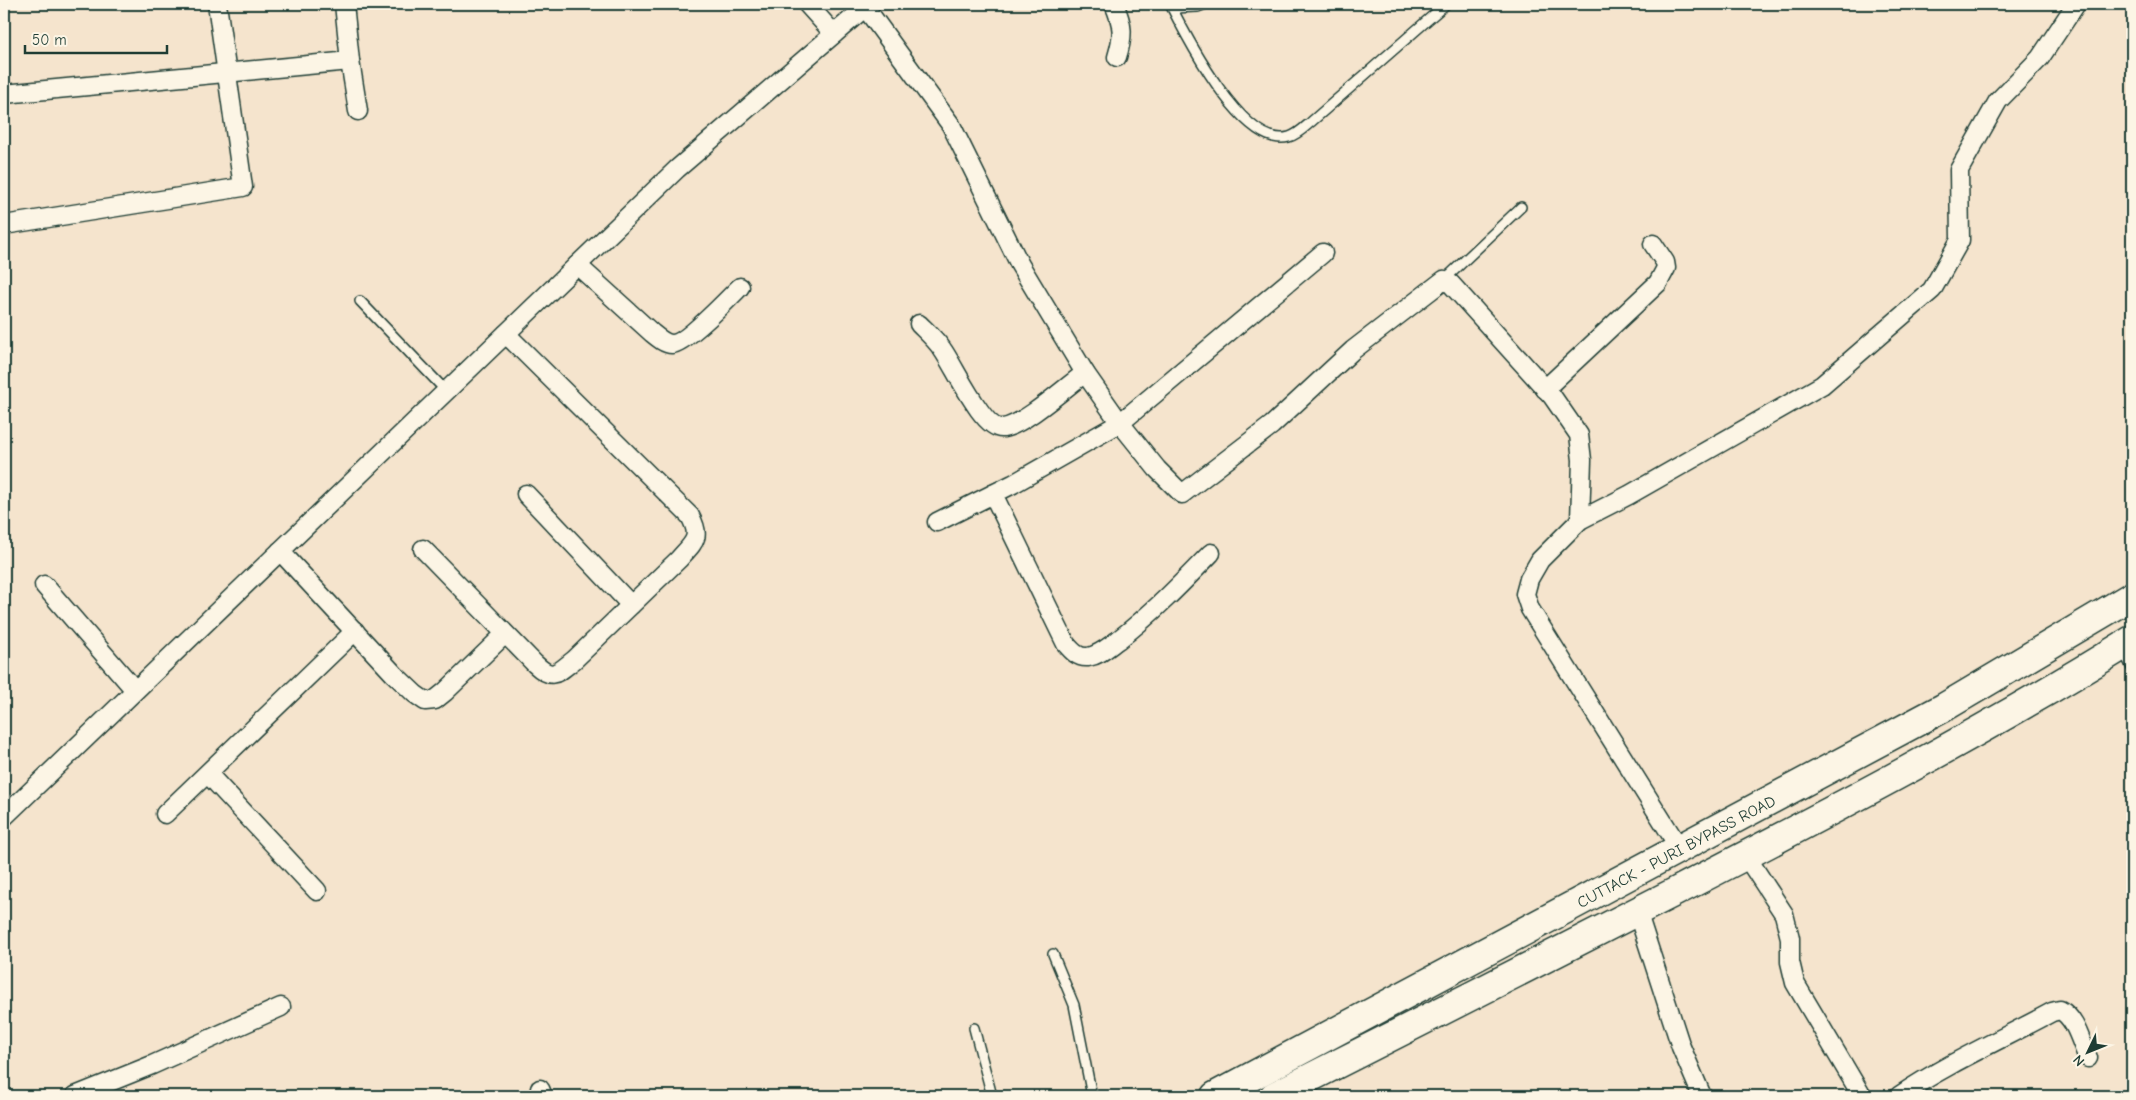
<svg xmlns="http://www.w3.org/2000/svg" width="2136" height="1100" font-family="'Comic Neue',sans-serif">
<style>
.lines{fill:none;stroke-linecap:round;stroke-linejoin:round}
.lane-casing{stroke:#1f3d34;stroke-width:12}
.street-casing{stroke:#1f3d34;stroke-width:21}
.highway-casing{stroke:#1f3d34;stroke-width:31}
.lane{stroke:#fcf5e5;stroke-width:9}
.street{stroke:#fcf5e5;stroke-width:18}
.highway{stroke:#fcf5e5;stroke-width:28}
.labels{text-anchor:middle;stroke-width:4.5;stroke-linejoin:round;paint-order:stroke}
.street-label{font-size:16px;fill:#1f3d34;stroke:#fcf5e5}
</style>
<rect width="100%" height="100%" fill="#f5e4cd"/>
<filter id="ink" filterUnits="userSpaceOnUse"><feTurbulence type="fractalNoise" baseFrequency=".02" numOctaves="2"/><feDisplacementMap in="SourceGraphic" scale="10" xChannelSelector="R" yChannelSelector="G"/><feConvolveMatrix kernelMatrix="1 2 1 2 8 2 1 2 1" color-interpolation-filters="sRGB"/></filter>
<g filter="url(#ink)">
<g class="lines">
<defs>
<g id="lane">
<path d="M1170,4c16,32 74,146 119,133 8,-2 16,-10 22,-15l135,-118"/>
<path d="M1172,8l26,-1 8,-3"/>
<path d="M1444,280l77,-73"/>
<path d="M360,301l86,90"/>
<path d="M2122,648l10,20"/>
<path d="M1053,954l21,51 18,91"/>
<path d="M974,1028l18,68"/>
</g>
<g id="street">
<path d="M344,4l6,57 8,50"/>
<path d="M807,4l27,30"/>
<path d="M1114,4c9,21 10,30 3,53"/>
<path d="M865,7l86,118 69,140 65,108 35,50 37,46 25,25 90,-69 81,-75 91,-70 7,4 101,112 27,39 3,25 -2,60"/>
<path d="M4,94l346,-33"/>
<path d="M4,225l239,-38 -26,-183"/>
<path d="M577,265l75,68c6,5 13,11 20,11 13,0 57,-46 68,-57"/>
<path d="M919,324c8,8 17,16 23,25 12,16 41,82 61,79 21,-3 64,-42 82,-55"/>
<path d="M1545,389l113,-106 8,-15 -1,-6 -12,-18"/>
<path d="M526,494l105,111"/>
<path d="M993,494l73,150c6,7 12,14 22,13 12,-2 20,-10 30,-17 34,-26 63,-56 93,-87"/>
<path d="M937,522l76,-38 107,-61 203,-170"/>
<path d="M423,549l112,115c18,17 22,9 39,-4l105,-101c15,-17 23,-21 11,-43l-184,-182"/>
<path d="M280,551l114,123 21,20 10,7 10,-1 10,-8 60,-58"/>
<path d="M44,585l91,105"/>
<path d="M208,774l109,117"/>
<path d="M165,814l190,-183"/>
<path d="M4,817l673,-648 192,-165"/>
<path d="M1680,849l-150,-240 -5,-15 4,-15 11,-19 40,-40 49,-25 193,-110 110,-95 28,-50 -1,-70 39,-69 42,-43 36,-54"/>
<path d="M1746,856l38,58 6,24v24l5,21 67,113"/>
<path d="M1637,911l44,136 21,49"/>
<path d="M540,1089l3,7"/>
<path d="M75,1096l77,-31 129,-58"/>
<path d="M1899,1096c47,-32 103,-57 153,-84l8,-2c16,8 21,33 28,48"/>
</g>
<g id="highway">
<path d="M1215,1096l728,-388 189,-112"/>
<path d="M1274,1096c134,-68 267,-135 401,-204 155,-80 309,-160 457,-252"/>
</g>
</defs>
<use href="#lane" class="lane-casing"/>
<use href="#street" class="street-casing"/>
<use href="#highway" class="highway-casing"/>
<use href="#lane" class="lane"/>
<use href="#street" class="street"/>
<use href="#highway" class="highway"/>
</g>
</g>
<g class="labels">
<g class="street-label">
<text transform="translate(1676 851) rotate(-28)" y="6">CUTTACK - PURI BYPASS ROAD</text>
</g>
</g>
<rect width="2136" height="1100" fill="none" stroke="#fcf5e5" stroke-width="20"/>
<rect x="10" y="10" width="2116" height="1080" fill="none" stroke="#1f3d34" stroke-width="2" filter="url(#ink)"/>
<g transform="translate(2088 1052) rotate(227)" stroke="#fcf5e5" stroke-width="4" paint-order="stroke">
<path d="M0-4L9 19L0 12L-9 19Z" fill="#1f3d34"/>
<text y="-8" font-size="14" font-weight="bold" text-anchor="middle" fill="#1f3d34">N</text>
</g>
<path d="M25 45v8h142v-8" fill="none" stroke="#1f3d34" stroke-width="2.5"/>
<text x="32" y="45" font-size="15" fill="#1f3d34" stroke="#fcf5e5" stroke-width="4" paint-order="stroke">50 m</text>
</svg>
